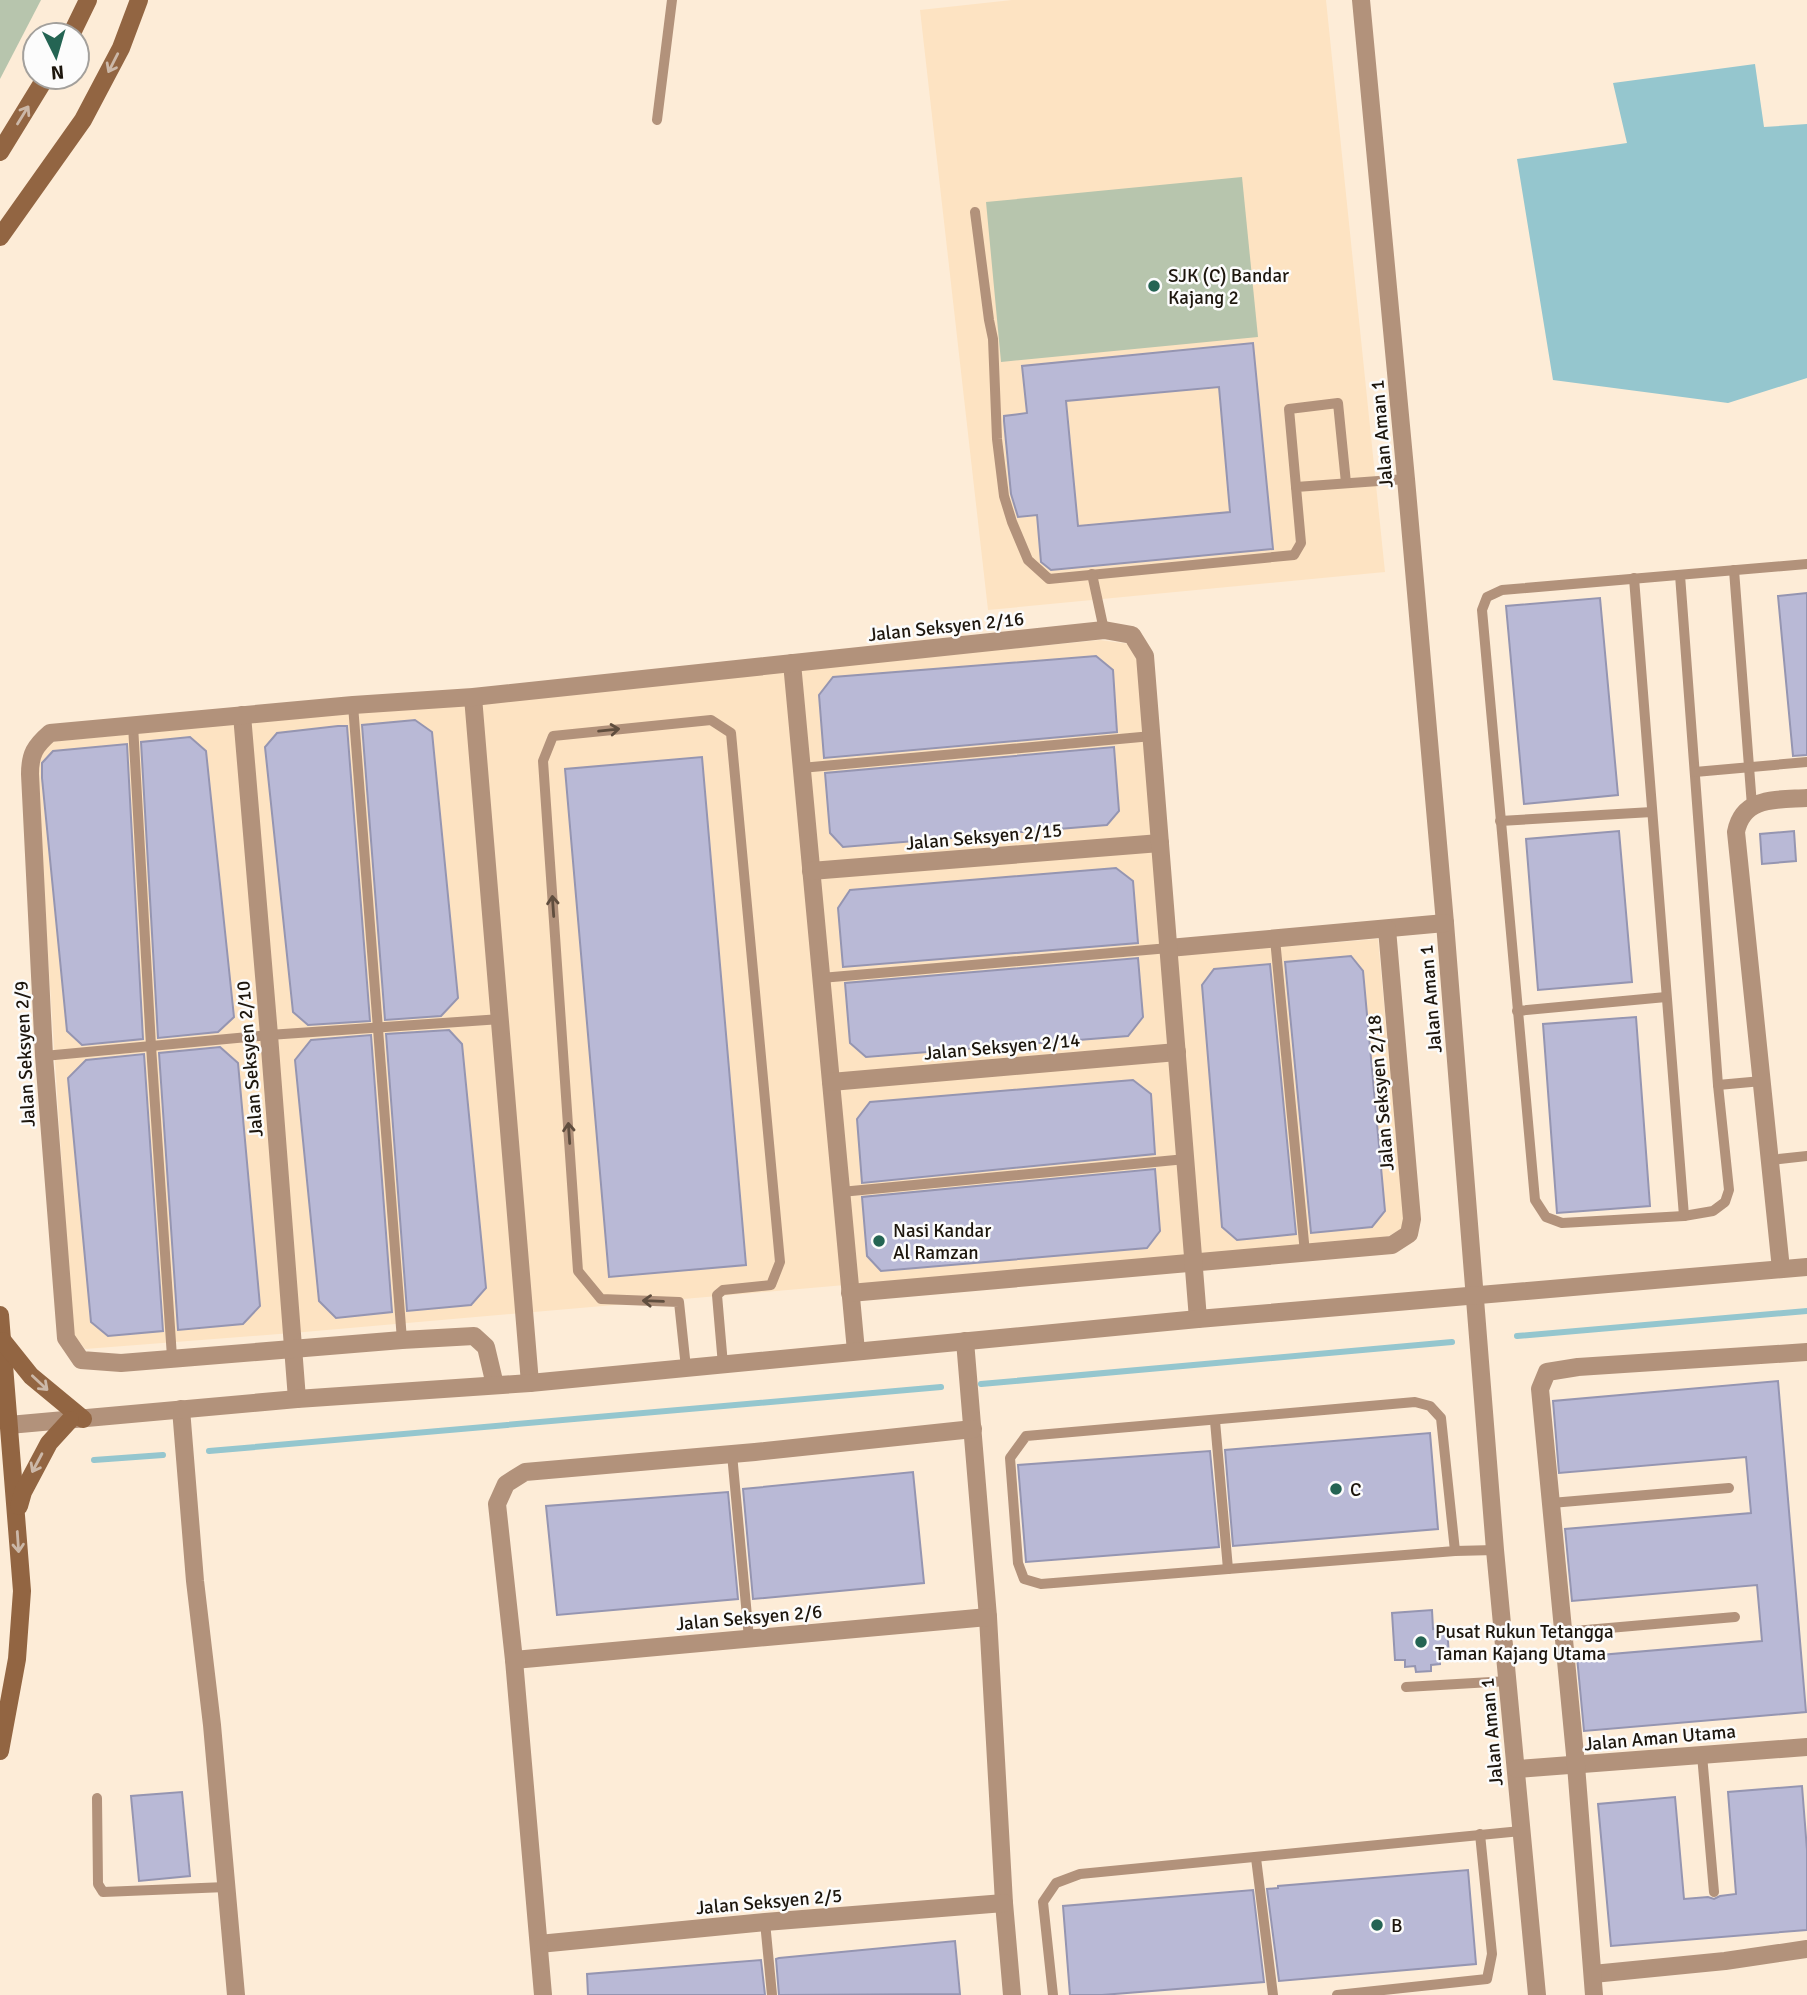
<svg xmlns="http://www.w3.org/2000/svg" width="1807" height="1995" font-family="Signika,sans-serif">
<style>
.built{fill:#fde3c2}
.green{fill:#b7c5ad}
.water{fill:#95c6ce}
.lines{fill:none;stroke-linecap:round;stroke-linejoin:round}
.stream{stroke:#95c6ce;stroke-width:6}
.building{fill:#b9b9d6;stroke:#9595b1;stroke-width:2;fill-rule:evenodd}
.lane{stroke:#b2927b;stroke-width:10}
.street{stroke:#b2927b;stroke-width:18}
.secondary{stroke:#926542;stroke-width:18}
.oneway{stroke:#ccb8a8}
.oneway2{stroke:#604e3e}
.poi-dot{fill:#246453;stroke:#fcfcfc;stroke-width:2.5}
.labels{text-anchor:middle;stroke-width:5;stroke-linejoin:round;paint-order:stroke}
.poi-label{font-size:19px;fill:#1d160d;stroke:#fcfcfc;text-anchor:start}
.street-label{font-size:19px;fill:#1d160d;stroke:#fcfcfc}
</style>
<rect width="100%" height="100%" fill="#fdecd7"/>
<g class="built">
<path d="M1012,0h314l59,572 -397,38 -68,-600z"/>
<path d="M1100,640l30,4 8,14 24,298 216,-17 26,280 -3,10 -16,9 -1081,94 -219,17 -12,-15 -37,-560 3,-19 12,-13z"/>
</g>
<g class="green">
<path d="M0,0h41l-41,79z"/>
<path d="M1242,177l16,160 -257,25 -15,-160z"/>
</g>
<path class="water" d="M1755,64l9,63 43,-3v254l-79,25 -175,-23 -36,-221 110,-16 -14,-60z"/>
<g class="lines">
<g class="stream">
<path d="M1517,1336l290,-25"/>
<path d="M981,1384l471,-42"/>
<path d="M209,1451l732,-64"/>
<path d="M94,1460l69,-5"/>
</g>
</g>
<g class="building">
<path d="M1253,343l20,206 -222,21 -10,-8 -4,-47 -19,2 -7,-23 -7,-73v-5l23,-3 -5,-47zM1219,387l11,125 -152,14 -12,-125z"/>
<path d="M1807,593v162l-14,1 -15,-160z"/>
<path d="M1600,598l18,197 -94,9 -18,-198z"/>
<path d="M1096,656l17,14 4,62 -293,26 -5,-63 14,-18z"/>
<path d="M415,720l17,12 26,266 -17,18 -56,4 -23,-295z"/>
<path d="M338,726h9l23,295 -62,4 -15,-13 -28,-265 12,-14z"/>
<path d="M190,737l16,14 28,266 -16,15 -60,6 -17,-296z"/>
<path d="M127,744l16,295 -61,6 -15,-14 -25,-253v-15l11,-12z"/>
<path d="M1114,747l5,64 -12,14 -264,22 -13,-14 -5,-60z"/>
<path d="M702,757l44,508 -137,12 -44,-508z"/>
<path d="M1619,831l13,151 -94,8 -12,-151z"/>
<path d="M1794,831l2,30 -34,3 -2,-30z"/>
<path d="M1116,868l17,13 5,62 -295,24 -5,-59 12,-18z"/>
<path d="M1351,956l12,15 22,240 -13,16 -61,6 -26,-271z"/>
<path d="M1138,958l5,59 -15,19 -262,21 -16,-14 -5,-60z"/>
<path d="M1270,964l26,270 -59,6 -15,-13 -20,-242 12,-16z"/>
<path d="M1636,1017l14,189 -93,7 -14,-189z"/>
<path d="M449,1030l13,14 24,244 -15,17 -64,6 -21,-277z"/>
<path d="M371,1035l21,277 -56,6 -17,-17 -24,-241 16,-20z"/>
<path d="M220,1047l18,16 22,243 -17,18 -65,6 -19,-277z"/>
<path d="M144,1054l19,277 -55,5 -17,-14 -23,-244 18,-18z"/>
<path d="M1133,1080l18,14 4,60 -293,29 -5,-64 13,-17z"/>
<path d="M1155,1169l5,62 -13,17 -266,23 -14,-15 -5,-59z"/>
<path d="M1778,1381l28,331 -222,19 -7,-74 185,-16 -5,-56 -185,16 -7,-72 186,-16 -5,-56 -187,16 -6,-72z"/>
<path d="M1430,1433l8,96 -205,17 -8,-96z"/>
<path d="M1210,1451l9,96 -193,15 -8,-97z"/>
<path d="M913,1472l11,111 -171,16 -10,-110z"/>
<path d="M728,1492l10,107 -181,16 -11,-109z"/>
<path d="M1432,1610l1,19 14,-2 2,29 -9,1v7l-9,1v6l-15,1 -1,-6 -10,1v-7h-10l-3,-47z"/>
<path d="M1802,1786l5,64v80l-196,16 -13,-142 77,-7 9,102 24,-2 6,2 6,-3 16,-2 -8,-102z"/>
<path d="M182,1792l8,84 -51,5 -8,-85z"/>
<path d="M1468,1870l8,94 -197,17 -12,-92 11,-1v-2z"/>
<path d="M1253,1890l11,92 -162,13h-32l-7,-89z"/>
<path d="M955,1941l5,53 -181,1 -3,-36 3,-1z"/>
<path d="M761,1960l4,35h-177l-1,-21z"/>
</g>
<g class="lines">
<g class="lane">
<path d="M657,120l15,-120"/>
<path d="M975,212l14,108 4,19 4,100 7,57 8,26 16,38 21,19 245,-24 7,-12 -5,-56 110,-8"/>
<path d="M1296,487l-7,-78 49,-6 8,80"/>
<path d="M1734,570l18,236"/>
<path d="M1092,574l12,56"/>
<path d="M1680,575l38,510 11,105 -4,12 -12,9 -29,5 -122,7 -16,-6 -11,-17 -53,-590 5,-13 15,-7 305,-26"/>
<path d="M1634,578l50,638"/>
<path d="M353,705l49,635"/>
<path d="M133,725l18,321 21,311"/>
<path d="M801,768l351,-32"/>
<path d="M1695,772l112,-10"/>
<path d="M1500,821l152,-9"/>
<path d="M1275,939l30,314"/>
<path d="M821,978l348,-30"/>
<path d="M1517,1011l149,-14"/>
<path d="M44,1056l225,-21 232,-16"/>
<path d="M1718,1085l44,-4"/>
<path d="M1770,1160l37,-4"/>
<path d="M841,1192l345,-33"/>
<path d="M686,1368l-7,-66 -78,-3 -23,-28 -35,-510 10,-25 158,-16 20,13 49,529 -9,23 -48,5 -6,5 6,70"/>
<path d="M1215,1421l13,148"/>
<path d="M732,1454l17,184"/>
<path d="M1551,1503l178,-15"/>
<path d="M1455,1551l-14,-133 -11,-12 -15,-4 -389,34 -16,22 8,105 6,16 17,5 414,-33 40,-1"/>
<path d="M1563,1632l172,-15"/>
<path d="M1406,1687l102,-6"/>
<path d="M1702,1755l12,137"/>
<path d="M97,1798l1,86 5,8 123,-5"/>
<path d="M1256,1858l17,137"/>
<path d="M765,1922l7,73"/>
<path d="M1053,1995l-10,-93 13,-19 24,-9 441,-43"/>
<path d="M1337,1995l150,-16 5,-25 -12,-120"/>
</g>
<g class="street">
<path d="M1361,0l45,479 39,444 50,627 42,445"/>
<path d="M792,663l64,688"/>
<path d="M473,697l57,686"/>
<path d="M242,715l27,320 28,364"/>
<path d="M811,871l349,-28"/>
<path d="M1169,948l276,-25"/>
<path d="M831,1082l346,-30"/>
<path d="M1781,1269l-45,-437c7,-36 41,-32 71,-34"/>
<path d="M850,1293l542,-48 17,-11 3,-15 -25,-290"/>
<path d="M965,1341l23,276 16,286 8,92"/>
<path d="M495,1385l-9,-38 -12,-11 -72,4 -281,23 -40,-3 -15,-22 -22,-282 -14,-282c0,-20 5,-28 20,-41l303,-28 120,-8 631,-67 28,5 13,21 53,663"/>
<path d="M181,1409l14,172 17,144 24,270"/>
<path d="M9,1425l288,-26 233,-16 668,-64 609,-52"/>
<path d="M514,1660l474,-43"/>
<path d="M1517,1769l290,-22"/>
<path d="M539,1944l226,-22 239,-19"/>
<path d="M1593,1974l132,-13 82,-12"/>
<path d="M543,1995l-29,-335 -17,-156 9,-20 19,-12 230,-20 218,-23"/>
<path d="M1594,1995l-18,-230 -36,-376 7,-17 31,-5 229,-15"/>
</g>
<g class="secondary">
<path d="M71,35l17,-35"/>
<path d="M0,152l46,-75"/>
<path d="M0,237l83,-117 38,-72 18,-48"/>
<path d="M0,1315l22,276 -5,68 -17,92"/>
<path d="M3,1341l28,35 52,43"/>
<path d="M19,1506l4,-14 26,-49 21,-23"/>
</g>
</g>
<defs><path id="oneway-shaft" d="M-6 0H5M1.5-3L5.5 0L1.5 3" fill="none" stroke-width="1.6" stroke-linecap="round" stroke-linejoin="round" transform="scale(1.75)"/></defs>
<g class="oneway">
<use href="#oneway-shaft" transform="translate(113 63) rotate(117)"/>
<use href="#oneway-shaft" transform="translate(23 115) rotate(-58)"/>
<use href="#oneway-shaft" transform="translate(40 1383) rotate(43)"/>
<use href="#oneway-shaft" transform="translate(37 1463) rotate(118)"/>
<use href="#oneway-shaft" transform="translate(18 1542) rotate(86)"/>
</g>
<g class="oneway2">
<use href="#oneway-shaft" transform="translate(609 730) rotate(-6)"/>
<use href="#oneway-shaft" transform="translate(553 906) rotate(-94)"/>
<use href="#oneway-shaft" transform="translate(569 1133) rotate(-94)"/>
<use href="#oneway-shaft" transform="translate(653 1301) rotate(-178)"/>
</g>
<g class="poi-dot">
<circle cx="1154" cy="286" r="7"/>
<circle cx="879" cy="1241" r="7"/>
<circle cx="1336" cy="1489" r="7"/>
<circle cx="1421" cy="1642" r="7"/>
<circle cx="1377" cy="1925" r="7"/>
</g>
<g class="labels">
<g class="poi-label">
<text x="1168" y="282">SJK (C) Bandar<tspan x="1168" dy="22">Kajang 2</tspan></text>
<text x="893" y="1237">Nasi Kandar<tspan x="893" dy="22">Al Ramzan</tspan></text>
<text x="1350" y="1496">C</text>
<text x="1435" y="1638">Pusat Rukun Tetangga<tspan x="1435" dy="22">Taman Kajang Utama</tspan></text>
<text x="1391" y="1932">B</text>
</g>
<g class="street-label">
<text transform="translate(1381 434) rotate(-95)" y="7">Jalan Aman 1</text>
<text transform="translate(946 626) rotate(-6)" y="7">Jalan Seksyen 2/16</text>
<text transform="translate(984 836) rotate(-5)" y="7">Jalan Seksyen 2/15</text>
<text transform="translate(1430 999) rotate(-95)" y="7">Jalan Aman 1</text>
<text transform="translate(1002 1046) rotate(-5)" y="7">Jalan Seksyen 2/14</text>
<text transform="translate(24 1054) rotate(-93)" y="7">Jalan Seksyen 2/9</text>
<text transform="translate(249 1059) rotate(-95)" y="7">Jalan Seksyen 2/10</text>
<text transform="translate(1380 1093) rotate(-95)" y="7">Jalan Seksyen 2/18</text>
<text transform="translate(749 1617) rotate(-5)" y="7">Jalan Seksyen 2/6</text>
<text transform="translate(1491 1732) rotate(-95)" y="7">Jalan Aman 1</text>
<text transform="translate(1660 1737) rotate(-5)" y="7">Jalan Aman Utama</text>
<text transform="translate(769 1901) rotate(-5)" y="7">Jalan Seksyen 2/5</text>
</g>
</g>
<g transform="translate(56 56) rotate(175)"><circle r="33" fill="#fcfcfc" stroke="#a3a09c" stroke-width="2"/>
<path d="M0-5L12 26L0 18L-12 26Z" fill="#246453"/>
<text y="-10" font-size="19" font-weight="bold" text-anchor="middle" fill="#1d160d">N</text>
</g>
</svg>
